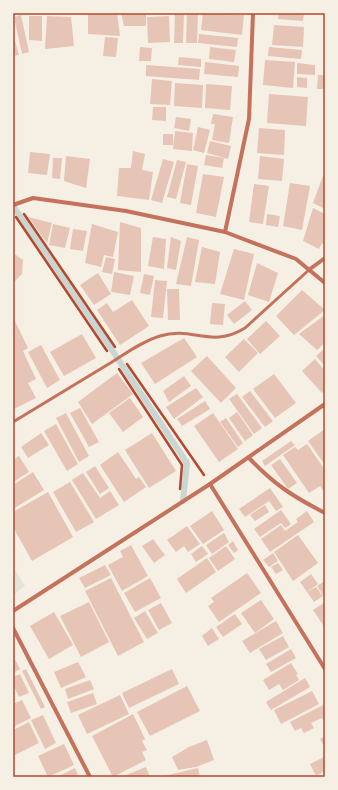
<svg xmlns="http://www.w3.org/2000/svg" width="338" height="790" font-family="Ubuntu,sans-serif">
<style>
.green{fill:#e2e4dc}
.lines{fill:none;stroke-linecap:round;stroke-linejoin:round}
.stream{stroke:#c9d6d2;stroke-width:6}
.building{fill:#e6c5b7}
.path{stroke:#b5482f;stroke-width:2.5}
.service{stroke:#c5725c;stroke-width:3}
.minor{stroke:#c5725c;stroke-width:4}
.neatline{fill:none;stroke:#b5482f;stroke-width:1.5}
</style>
<rect width="100%" height="100%" fill="#f6efe4"/>
<path class="green" d="M13,567l12,19 -12,9z"/>
<g class="lines">
<path class="stream" d="M13,206l95,138 79,119 -4,38"/>
</g>
<g class="building">
<path d="M88,13h29l3,23 -32,-2z"/>
<path d="M121,13h25v13h-22z"/>
<path d="M175,13h9l-1,30h-9z"/>
<path d="M187,13h11l-1,30h-11z"/>
<path d="M203,13l41,2 -2,20 -41,-5z"/>
<path d="M279,13h25l-1,8 -25,-2z"/>
<path d="M21,15l8,37 -7,2 -8,-37z"/>
<path d="M29,16h13v25l-13,-1z"/>
<path d="M47,16l24,1 3,29 -29,3z"/>
<path d="M169,16l1,26 -22,1 -1,-26z"/>
<path d="M274,25l30,2 -1,20 -31,-2z"/>
<path d="M13,34l6,21 -6,1z"/>
<path d="M199,34l39,4 -1,9 -39,-4z"/>
<path d="M105,37l13,1 -2,19 -13,-1z"/>
<path d="M140,47l12,1 -1,13h-12z"/>
<path d="M210,47l26,3 -2,12 -25,-3z"/>
<path d="M269,47l33,3 -1,9 -33,-3z"/>
<path d="M179,57l22,2v8l-23,-2z"/>
<path d="M265,60l30,2 -2,26 -30,-3z"/>
<path d="M205,62l34,4 -1,11 -34,-3z"/>
<path d="M297,63l18,2v10l-18,-1z"/>
<path d="M146,65l54,4 -1,11 -53,-4z"/>
<path d="M318,75h7v14h-8z"/>
<path d="M297,77l10,1v10l-10,-1z"/>
<path d="M152,79l20,2 -2,24 -20,-1z"/>
<path d="M175,83l28,2 -1,23 -28,-2z"/>
<path d="M206,84l26,2 -2,24 -25,-2z"/>
<path d="M269,94l39,3 -2,29 -39,-3z"/>
<path d="M153,107h13v14l-14,-1z"/>
<path d="M213,114l20,3 -4,26 -17,-3 3,-16h-4z"/>
<path d="M176,117l15,2 -2,12 -15,-3z"/>
<path d="M198,127l12,3 -6,23 -11,-3z"/>
<path d="M259,128l26,2 -1,25 -27,-2z"/>
<path d="M175,131l18,2 -1,18 -19,-2z"/>
<rect x="163" y="134" width="10" height="11"/>
<path d="M210,141l21,5 -3,13 -21,-6z"/>
<path d="M133,151l12,3 -3,16 11,2 -4,28 -32,-4 2,-28h12z"/>
<path d="M30,152l20,2 -3,21 -19,-2z"/>
<path d="M206,155l18,3 -2,10 -18,-3z"/>
<path d="M66,156l24,3 -4,29 -22,-7z"/>
<path d="M260,156l24,3 -2,22 -24,-2z"/>
<path d="M53,158h9l-2,21 -8,-1z"/>
<path d="M163,159l11,3 -12,41 -11,-3z"/>
<path d="M177,160l9,2 -10,37 -9,-2z"/>
<path d="M187,164l11,2 -7,39 -11,-2z"/>
<path d="M324,173l1,1v35l-12,-6z"/>
<path d="M203,174l21,3 -8,40 -20,-4z"/>
<path d="M290,183l20,3 -8,44 -19,-4z"/>
<path d="M254,184l15,2 -6,38 -14,-2z"/>
<path d="M313,208l12,6v31l-3,-2 -3,6 -16,-8z"/>
<path d="M267,214l13,2 -2,11 -12,-2z"/>
<path d="M28,217l24,6 -5,20z"/>
<path d="M120,222l21,6v44l-23,-2z"/>
<path d="M53,224l17,4 -5,20 -16,-3z"/>
<path d="M92,224l26,8 -5,25 -9,-2 -3,12 -16,-4z"/>
<path d="M73,229l14,2 -4,20 -13,-2z"/>
<path d="M153,237l13,2 -2,30 -16,-3z"/>
<path d="M171,237l10,4 -5,29 -9,-2z"/>
<path d="M187,237l12,3 -8,46 -15,-2z"/>
<path d="M202,247l18,5 -5,32 -20,-2z"/>
<path d="M234,249l20,5 -10,46 -24,-6z"/>
<path d="M13,253l10,7 -1,14 -9,9z"/>
<path d="M106,257l9,2 -3,15 -10,-2z"/>
<path d="M257,263l21,10 -9,29 -21,-7z"/>
<path d="M114,272l20,4 -4,19 -19,-3z"/>
<path d="M98,273l13,21 -17,11 -14,-20z"/>
<path d="M144,274l10,2 -4,19 -10,-2z"/>
<path d="M155,280l12,1 -4,37 -12,-1z"/>
<path d="M167,289h12l1,31h-12z"/>
<path d="M302,290l23,20 -31,25 -18,-19z"/>
<path d="M132,300l17,26 -29,19 -23,-35 10,-7 6,9z"/>
<path d="M245,301l7,9 -18,14 -7,-9z"/>
<path d="M212,303l13,1 -2,21 -13,-1z"/>
<path d="M325,315v28l-8,7 -18,-16z"/>
<path d="M13,317l15,31 -5,3 13,28 -8,4 8,15 -22,11z"/>
<path d="M266,321l14,15 -20,18 -13,-15z"/>
<path d="M82,334l14,24 -32,18 -14,-24z"/>
<path d="M184,338l13,19 -42,27 -14,-21z"/>
<path d="M244,339l14,14 -19,19 -14,-15z"/>
<path d="M41,345l19,35 -13,8 -19,-36z"/>
<path d="M325,348v18l-9,-10z"/>
<path d="M207,356l29,32 -15,15 -30,-32z"/>
<path d="M315,359l10,12v19l-3,3 -20,-22z"/>
<path d="M117,373l16,21 -41,30 -14,-22z"/>
<path d="M274,374l22,29 -21,15 -22,-29z"/>
<path d="M184,376l7,10 -22,16 -6,-11z"/>
<path d="M196,388l7,9 -29,22 -8,-12z"/>
<path d="M250,391l23,30 -8,6 -23,-30z"/>
<path d="M237,394l25,34 -8,6 -25,-35z"/>
<path d="M130,398l13,19 -20,15 -14,-19z"/>
<path d="M205,401l5,8 -28,17 -5,-7z"/>
<path d="M80,408l19,34 -10,5 -19,-34z"/>
<path d="M237,412l16,23 -8,6 -16,-23z"/>
<path d="M66,413l23,43 -10,6 -23,-44z"/>
<path d="M213,413l25,36 -19,13 -25,-36z"/>
<path d="M226,418l17,25 -5,4 -18,-25z"/>
<path d="M56,424l22,40 -11,7 -23,-40z"/>
<path d="M325,429v36l-17,-24z"/>
<path d="M41,433l8,12 -21,13 -7,-11z"/>
<path d="M152,433l24,38 -27,17 -24,-38z"/>
<path d="M291,441l4,4 -30,21 -3,-5z"/>
<path d="M307,444l18,26v23l-5,-7 -11,7 -26,-38 12,-8 3,3z"/>
<path d="M118,452l18,27 3,-2 7,10 -22,15 -24,-37z"/>
<path d="M19,456l10,16 -16,10v-22z"/>
<path d="M280,459l17,24 -9,6 -17,-24z"/>
<path d="M95,466l14,22 -9,6 -14,-22z"/>
<path d="M33,472l11,18 -31,19v-24z"/>
<path d="M83,473l17,25 10,-7 9,14 -23,14 -24,-39z"/>
<path d="M70,482l24,40 -18,10 -23,-40z"/>
<path d="M270,488l13,19 -7,4 -7,-10 -24,16 -6,-8z"/>
<path d="M48,492l25,45 -41,24 -19,-34v-15z"/>
<path d="M265,505l4,7 -14,9 -5,-6z"/>
<path d="M281,510l10,14 -6,4 -4,-5 -21,14 -6,-8z"/>
<path d="M212,511l12,19 -21,14 -13,-18z"/>
<path d="M307,511l7,11 -44,30 -9,-13 20,-14 4,6 13,-9 -2,-3z"/>
<path d="M187,526l13,18 -12,8 -4,-6 -8,6 -9,-12z"/>
<path d="M224,533l5,9 -17,12 -6,-9z"/>
<path d="M298,535l20,28 -25,18 -19,-29z"/>
<path d="M153,539l12,16 -11,8 -12,-17z"/>
<path d="M233,541l5,9 -4,3 -6,-8z"/>
<path d="M131,545l17,31 -26,15 -14,-26 15,-8 -3,-6z"/>
<path d="M202,546l6,8 -12,8 -5,-8z"/>
<path d="M226,546l9,13 -17,12 -9,-13z"/>
<path d="M273,553l5,8 -9,6 -6,-7z"/>
<path d="M207,558l9,14 -30,21 -9,-14z"/>
<path d="M278,563l5,7 -7,4 -5,-7z"/>
<path d="M105,565l6,10 -26,13 -6,-10z"/>
<path d="M247,573l14,20 -42,29 -11,-16 6,-4 -3,-4z"/>
<path d="M311,574l7,10 -11,8 -7,-10z"/>
<path d="M111,578l33,64 -26,14 -33,-65z"/>
<path d="M150,578l11,20 -26,14 -11,-19z"/>
<path d="M325,581v17l-8,-12z"/>
<path d="M316,587l7,9 -9,6 -7,-10z"/>
<path d="M261,600l13,19 -19,14 -14,-20z"/>
<path d="M89,602l20,40 -28,15 -21,-41z"/>
<path d="M325,602v26l-12,-18z"/>
<path d="M161,603l11,20 -13,7 -11,-20z"/>
<path d="M145,611l13,22 -11,6 -13,-21z"/>
<path d="M54,612l19,33 -24,14 -19,-33z"/>
<path d="M235,614l7,10 -19,13 -7,-10z"/>
<path d="M276,621l7,12 -33,20 -8,-12z"/>
<path d="M212,628l7,11 -11,7 -6,-10z"/>
<path d="M283,636l6,11 -23,13 -7,-11z"/>
<path d="M291,649l5,9 -25,14 -5,-8z"/>
<path d="M13,656l7,13 -7,4z"/>
<path d="M78,662l8,15 -25,11 -7,-16z"/>
<path d="M291,663l7,11 -2,1 3,5 -16,10 -4,-6 -10,6 -6,-10z"/>
<path d="M26,669l19,38 -4,2 -19,-38z"/>
<path d="M172,669l7,15 -50,24 -7,-15z"/>
<path d="M20,674l9,19 -10,4 -6,-12v-8z"/>
<path d="M305,678l5,9 -39,23 -5,-8z"/>
<path d="M90,680l4,9 -26,10 -3,-10z"/>
<path d="M187,686l13,25 -50,25 -13,-24z"/>
<path d="M312,691l7,13 -38,20 -7,-14z"/>
<path d="M93,693l4,11 -26,9 -4,-11z"/>
<path d="M120,695l9,19 -42,20 -9,-19z"/>
<path d="M22,700l9,18 -18,9v-23z"/>
<path d="M325,704v20l-3,-6 -11,5 3,5 -10,5 -3,-5 -6,3 -5,-9z"/>
<path d="M133,714l12,25 -3,2 5,9 -5,2 4,8 -33,17 -21,-41z"/>
<path d="M43,715l13,28 -11,6 -14,-29z"/>
<path d="M29,722l10,21 -26,13v-26z"/>
<path d="M325,736v9l-1,1 -4,-7z"/>
<path d="M207,740l7,20 -18,7 -18,3 -6,-13 17,-10z"/>
<path d="M64,744l10,21 -26,12 -10,-21z"/>
<path d="M324,757l1,14 -9,5 -6,-12z"/>
<path d="M146,767l4,10h-29z"/>
<path d="M75,768l4,9h-22z"/>
<path d="M198,768l2,9h-36v-1z"/>
</g>
<g class="lines">
<g class="path">
<path d="M24,214l91,133"/>
<path d="M16,217l91,134"/>
<path d="M127,364l77,111"/>
<path d="M119,369l63,96 -2,24"/>
</g>
<path class="service" d="M13,422c31,-19 63,-38 94,-57 17,-10 33,-23 53,-29 33,-10 51,13 85,-8l65,-59"/>
<g class="minor">
<path d="M13,205l20,-7 93,13 99,21 71,27 29,24"/>
<path d="M225,232l24,-113 4,-106"/>
<path d="M310,269l15,-11"/>
<path d="M249,458c26,27 43,38 76,55"/>
<path d="M210,484l115,185"/>
<path d="M13,611l197,-127 115,-80"/>
<path d="M13,628l77,149"/>
</g>
</g>
<rect width="338" height="790" fill="none" stroke="#f6efe4" stroke-width="28"/>
<rect x="14" y="14" width="310" height="762" class="neatline"/>
</svg>
